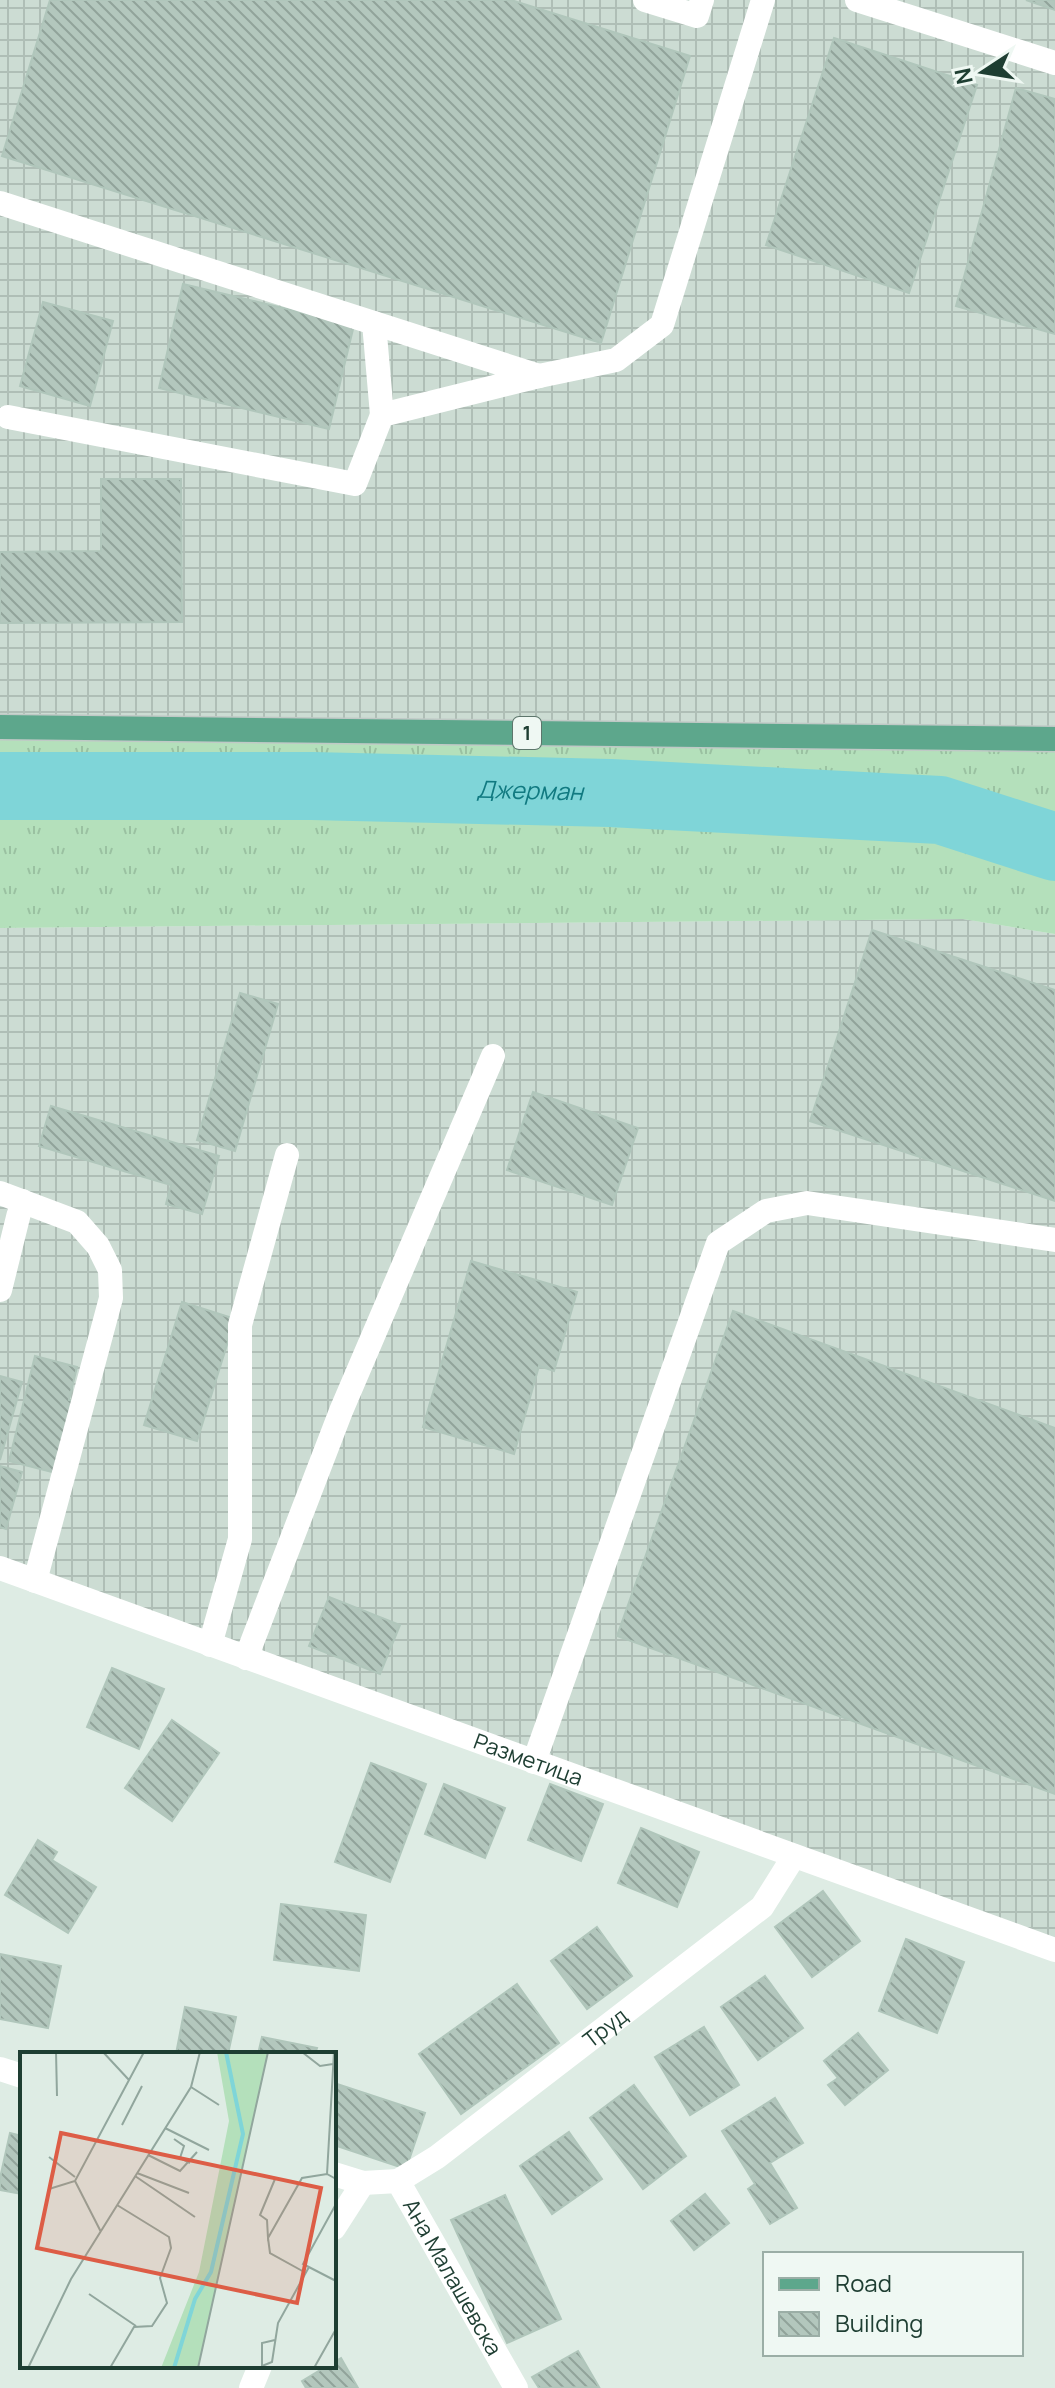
<svg xmlns="http://www.w3.org/2000/svg" width="1055" height="2388" font-family="Manrope,sans-serif">
<style>
.industrial{fill:url(#industrial-grid)}
.grass{fill:url(#grass-tufts)}
.lines{fill:none;stroke-linecap:round;stroke-linejoin:round}
.river{stroke:#7fd5d8;stroke-width:68}
.building{fill:url(#building-back-hatch);stroke:#b0c6bb;stroke-width:2}
.major-casing{stroke:#c0c9c6;stroke-width:27}
.minor{stroke:#fff;stroke-width:24}
.major{stroke:#5da78c;stroke-width:24}
.labels{text-anchor:middle;stroke-width:6;stroke-linejoin:round;paint-order:stroke}
.shield{fill:#eff8f3;stroke:#5d766c;stroke-width:2}
.shield-label{font-size:20px;font-weight:bold;fill:#1e3e32}
.street-label{font-size:22px;fill:#1e3e32;stroke:#eff8f3}
.water-label{font-size:24px;font-style:italic;fill:#117a81;stroke:#eff8f3}
.inset-river{fill:none;stroke:#7fd5d8;stroke-width:4}
.inset-road{fill:none;stroke:#91a69d;stroke-width:2}
.view{fill:#dd5d46;fill-opacity:0.15;stroke:#dd5d46;stroke-width:4}
.inset-edge{fill:none;stroke:#1e3e32;stroke-width:4}
</style>
<defs>
<pattern id="industrial-grid" width="8" height="8" patternUnits="userSpaceOnUse" patternTransform="scale(2)"><rect width="8" height="8" fill="#ccdcd3"/><path d="M0 4h8M4 0v8" fill="none" stroke="#afbeb6"/></pattern>
<pattern id="grass-tufts" width="24" height="20" patternUnits="userSpaceOnUse" patternTransform="scale(2)"><rect width="24" height="20" fill="#b4e0bb"/><path d="M3 7l-1-3M5 7V3M7 7l1-3M15 17l-1-3M17 17v-4M19 17l1-3" fill="none" stroke="#9ac1a1"/></pattern>
<pattern id="building-back-hatch" width="6" height="6" patternUnits="userSpaceOnUse" patternTransform="scale(2)"><rect width="6" height="6" fill="#b3c7bd"/><path d="M-1 5l2 2M0 0l6 6M5-1l2 2" fill="none" stroke="#91a39a"/></pattern>
</defs>
<rect width="100%" height="100%" fill="#deece4"/>
<g class="industrial">
<path d="M0,0h1055v737l-1055,-11z"/>
<path d="M963,919l92,15v1016l-1055,-382v-640z"/>
</g>
<path class="grass" d="M0,726l1055,11v197l-92,-15 -963,9z"/>
<g class="lines">
<path class="river" id="s1" d="M0,786h312l298,7 330,17 115,37"/>
</g>
<g class="building">
<path d="M50,0h461l179,56 -89,287 -599,-187z"/>
<path d="M1026,0h29v10z"/>
<path d="M834,38l143,47 -68,208 -143,-48z"/>
<path d="M1016,88l39,11v235l-99,-28z"/>
<path d="M183,284l171,41 -25,104 -170,-41z"/>
<path d="M43,302l70,19 -23,85 -70,-20z"/>
<path d="M101,479h80l1,143 -182,1v-71l101,-1z"/>
<path d="M872,930l183,60v211l-245,-80z"/>
<path d="M240,993l38,11 -43,147 -38,-11z"/>
<path d="M533,1092l105,36 -26,77 -105,-35z"/>
<path d="M51,1106l168,50 -17,58 -36,-10 5,-19 -132,-39z"/>
<path d="M471,1261l106,31 -23,79 -15,-5 -25,88 -91,-27z"/>
<path d="M182,1302l53,17 -38,122 -53,-16z"/>
<path d="M733,1311l322,117v366l-438,-158z"/>
<path d="M35,1356l42,11 -8,33 10,2 -19,72 -51,-13z"/>
<path d="M0,1376l22,6 -22,78z"/>
<path d="M0,1466l22,6 -16,57 -6,-2z"/>
<path d="M329,1597l71,28 -20,49 -71,-28z"/>
<path d="M112,1668l52,21 -25,60 -52,-22z"/>
<path d="M172,1720l47,33 -47,68 -47,-33z"/>
<path d="M371,1763l55,21 -36,98 -55,-20z"/>
<path d="M444,1784l61,24 -20,50 -60,-24z"/>
<path d="M550,1784l53,20 -22,57 -53,-21z"/>
<path d="M641,1828l58,24 -22,55 -59,-24z"/>
<path d="M38,1840l19,12 -5,8 44,27 -28,46 -63,-38z"/>
<path d="M823,1891l37,50 -48,36 -37,-50z"/>
<path d="M281,1904l85,11 -7,56 -85,-11z"/>
<path d="M597,1927l35,49 -45,33 -36,-48z"/>
<path d="M906,1939l58,23 -27,71 -58,-22z"/>
<path d="M0,1954l61,12 -13,62 -48,-9z"/>
<path d="M765,1976l38,52 -45,32 -37,-53z"/>
<path d="M517,1984l42,59 -98,71 -42,-60z"/>
<path d="M185,2007l51,10 -8,37h-52z"/>
<path d="M704,2027l35,58 -49,30 -35,-58z"/>
<path d="M858,2033l30,37 -43,35 -17,-20 10,-7 -14,-17z"/>
<path d="M262,2037l55,11 -2,6h-57z"/>
<path d="M334,2083l91,30 -19,56 -72,-24z"/>
<path d="M634,2085l52,71 -43,33 -53,-71z"/>
<path d="M775,2098l28,45 -33,20 27,45 -27,16 -22,-35 7,-5 -33,-53z"/>
<path d="M569,2132l33,47 -50,35 -32,-48z"/>
<path d="M10,2133l12,3v58l-22,-4v-12z"/>
<path d="M705,2194l24,29 -35,27 -23,-29z"/>
<path d="M505,2195l56,124 -54,24 -56,-123z"/>
<path d="M578,2351l21,36 -60,1 -7,-11z"/>
<path d="M341,2358l17,30h-52l-4,-7 25,-15h7v-4z"/>
</g>
<g class="lines">
<defs>
<path id="major" d="M0,727l1055,12"/>
</defs>
<use href="#major" class="major-casing"/>
<g class="minor">
<path d="M645,0l52,16 5,-16"/>
<path d="M857,0l198,63"/>
<path d="M0,203l539,173 -157,39 -27,69 -347,-67"/>
<path d="M374,323l8,92"/>
<path d="M539,376l77,-16 46,-35 101,-325"/>
<path d="M0,1193l77,29 21,24 12,24 1,28 -76,283"/>
<path d="M0,1290l22,-89"/>
<path id="s2" d="M0,1568l1055,382"/>
<path d="M210,1645l30,-106v-214l47,-170"/>
<path d="M246,1658l95,-247 152,-355"/>
<path d="M534,1762l184,-519 48,-32 41,-8 248,37"/>
<path d="M0,2069l22,7"/>
<path id="s3" d="M334,2174l29,9 35,-2 118,207"/>
<path id="s4" d="M398,2181l39,-24 325,-250 32,-51"/>
<path d="M334,2228l29,-45"/>
<path d="M251,2388l9,-22"/>
</g>
<use href="#major" class="major"/>
</g>
<g class="labels">
<rect class="shield" x="513" y="717" width="28" height="32" rx="6"/>
<g class="shield-label">
<text x="527" y="740">1</text>
</g>
<g class="street-label">
<text dy="8" stroke="none"><textPath href="#s2" startOffset="562">Разметица</textPath></text>
<text dy="8" stroke="none"><textPath href="#s4" startOffset="258">Труд</textPath></text>
<text dy="8" stroke="none"><textPath href="#s3" startOffset="176">Ана Малашевска</textPath></text>
</g>
<g class="water-label">
<text dy="8" stroke="none"><textPath href="#s1" startOffset="530">Джерман</textPath></text>
</g>
</g>
<g transform="translate(20 2052)">
<rect width="316" height="316" fill="#deece4"/>
<path d="M197,0h51l-70,316h-37l38,-96 30,-151z" fill="#b4e0bb"/>
<path class="inset-river" d="M154,316l21,-69 16,-27 32,-138 -17,-82"/>
<path class="inset-road" d="M36,0l1,44M83,0l26,28M282,0l18,14 13,-2M171,35l28,18M102,73l20,-39M145,76l44,22M154,87l10,7 -4,12 10,5M128,103l32,16 17,-19M29,105l26,20M117,121l52,20M307,122l7,-122M115,124l60,41M255,127l-15,36 7,5 1,18 34,-60 25,-4 9,5M55,129l26,51M29,137l26,-8 69,-129M316,152l-33,60 33,17M248,186l2,15 36,20M69,242l47,32M255,288l-13,3v23l10,-4 6,-39 31,-56M8,316l43,-89 120,-192 9,-35M90,316l24,-41 18,-1 15,-23 -7,-25 11,-30 -2,-11 -52,-32M178,316l70,-316M294,316l22,-39"/>
<path class="view" d="M41,81l260,55 -24,115 -260,-55z"/>
<rect width="316" height="316" class="inset-edge"/>
</g>
<rect x="763" y="2252" width="260" height="104" fill="#eff8f3" stroke="#9baea6" stroke-width="2"/>
<rect x="779" y="2278" width="40" height="12" fill="#5da78c" stroke="#9baea6" stroke-width="2"/>
<text x="835" y="2292" font-size="24" fill="#1e3e32">Road</text>
<rect x="779" y="2312" width="40" height="24" fill="url(#building-back-hatch)" stroke="#9baea6" stroke-width="2"/>
<text x="835" y="2332" font-size="24" fill="#1e3e32">Building</text>
<g transform="translate(983 72) rotate(258)" stroke="#eff8f3" stroke-width="6" paint-order="stroke">
<path d="M0-6L14 30L0 20L-14 30Z" fill="#1e3e32"/>
<text y="-12" font-size="22" font-weight="bold" text-anchor="middle" fill="#1e3e32">N</text>
</g>
</svg>
